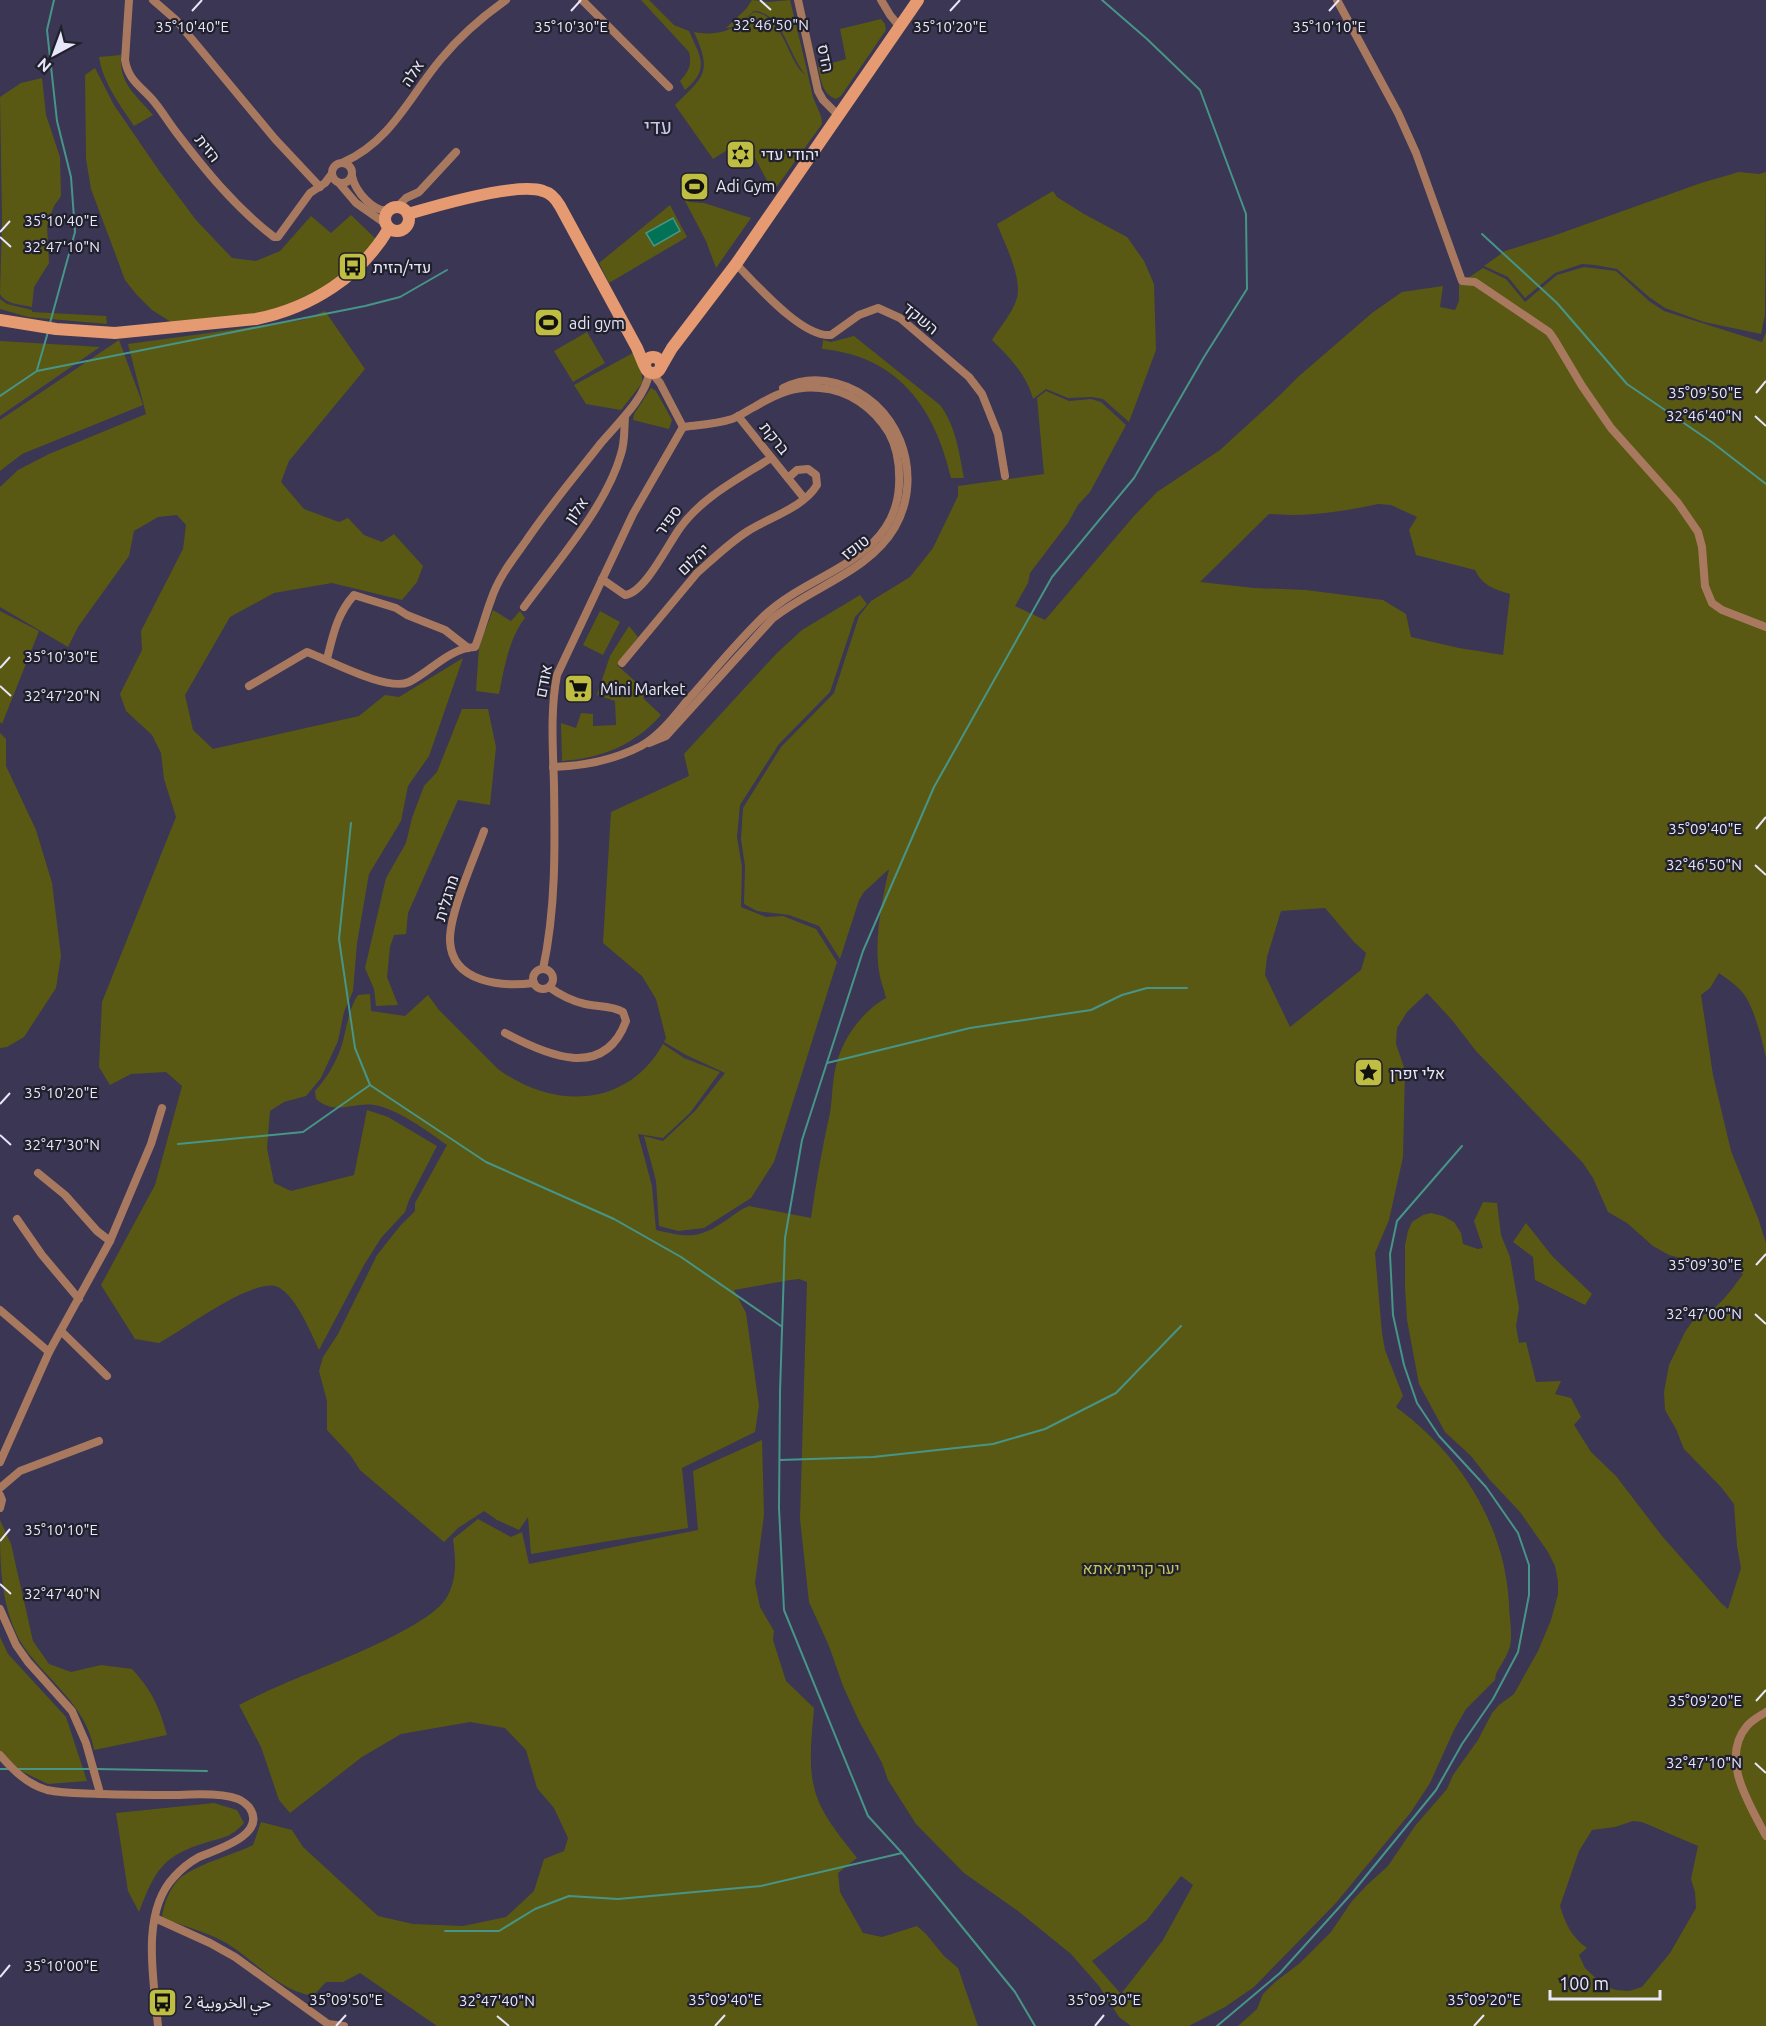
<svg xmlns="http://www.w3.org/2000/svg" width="1766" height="2026" font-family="Ubuntu,'Noto Sans Arabic',Heebo,sans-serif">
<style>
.green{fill:#595913;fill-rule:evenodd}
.water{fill:#027257;stroke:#479588;stroke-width:1.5}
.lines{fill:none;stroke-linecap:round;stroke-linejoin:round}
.stream{stroke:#479588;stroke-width:2}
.street{stroke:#a9795f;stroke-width:8}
.secondary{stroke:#e69a71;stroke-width:12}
.ticks{fill:none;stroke:#e8e6f9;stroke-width:2}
.labels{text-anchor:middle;stroke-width:4.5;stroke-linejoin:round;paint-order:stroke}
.street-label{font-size:16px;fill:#e8e6f9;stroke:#21202d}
.poi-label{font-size:16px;fill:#e8e6f9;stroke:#21202d;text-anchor:start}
.park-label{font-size:16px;fill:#c5c55d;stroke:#21202d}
.quarter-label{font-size:20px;fill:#cac7eb;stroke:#21202d}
.ticks-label{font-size:15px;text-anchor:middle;fill:#e8e6f9;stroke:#21202d;stroke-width:4.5;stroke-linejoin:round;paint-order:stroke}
</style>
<rect width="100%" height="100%" fill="#3a3653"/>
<g class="green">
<path d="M641,0h8l25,25 15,6c12,27 21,38 -4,59l-5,-9c9,-10 12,-16 9,-29z"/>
<path d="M752,0l16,2 22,-2c8,33 16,65 23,97 3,9 9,17 9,27l-49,68 -28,-53 -32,20 -38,-54c28,-28 38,-32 19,-73 27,5 41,-3 60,-20 30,3 34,53 52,63 -17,-17 -22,-62 -52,-64 -8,7 -17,17 -28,17l20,-19z"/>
<path d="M881,19l4,5 1,6 -45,66 -5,3c-14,-5 -15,-19 -18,-32l28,-8 -6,-30z"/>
<path d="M121,55c-2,29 15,40 32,60l-19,11c-14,-21 -31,-43 -35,-69z"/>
<path d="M95,68l19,37 46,67 36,48 36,38 24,3 24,-10 31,-35 20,17 20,-18 27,26 -41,40 -60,29 -35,7 -71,5 -19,-12 -16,-16 -11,-14 -34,-91 -5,-30 -1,-84z"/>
<path d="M42,78l4,37 14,42 1,39 -7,10 -7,19 2,38 -15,24 -2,20c-11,-3 -26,-2 -32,-13l2,-74 -2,-123 21,-14z"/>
<path d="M1739,172l20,2 7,-2 -1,143 -4,19 -57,-12 -39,-14 -16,-11 -32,-28 -22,-4 -13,-1 -27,9 -30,25 -17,-21 -24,-11 21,-15 48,-15 148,-53z"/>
<path d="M1053,191l4,6 27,17 43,23 17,24 10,23 2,66 -27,72 -26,-23 -11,-2 -24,1 -22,-9 -13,10c-6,-24 -24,-42 -41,-59 8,-13 21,-28 25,-42 5,-21 -12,-54 -20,-74z"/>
<path d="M684,199l6,3 14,1 47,15 -35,50 -10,-27z"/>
<path d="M670,205l17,32 -78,46 -10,-20z"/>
<path d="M1584,267l32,4 33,30 15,10 98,31 4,-10v726c-3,-16 -11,-45 -19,-59 -6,-11 -18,-19 -28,-26l-9,15 -9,7 12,80 18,76 27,67 8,25v783h-528l19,-17 6,-15 12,-12 25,-19 31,-31 21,-31 15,-16 21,-19 27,-40 32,-37 6,-14 25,-35 14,-27 7,-8 15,-11 24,-43 13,-31 7,-26v-13l-3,-15 -7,-14 -28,-40 -31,-33 -18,-23 -26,-24 -26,-48 -12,-64 -2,-33v-42l3,-14 4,-9 11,-7 8,-2 12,3 11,6 7,11 2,11 15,5 5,-1 -9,-27 9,-19 14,1 4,32 9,22 9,51 -3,18 3,17 7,-1 10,40 25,-1 -6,13 16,4 10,19 -7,8 17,27 25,24 46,60 60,68 6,5 13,-41 -4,-22 -3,-42 -13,-17 -37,-38 -8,-20 -11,-19 -1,-18 5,-27 16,-33 9,-13c22,-6 36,-27 49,-45l-19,-13 -15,-4 -25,2 -15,-4 -16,-9 -26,-23 -19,-11 -15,-34 -10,-15 -107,-112 -24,-31 -25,-27 -20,19 -10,16 -1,16 9,26 -2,87 -14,63 -14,33 7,80 3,17 18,46 -7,11c64,47 109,118 113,197 0,13 4,29 1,42 -2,9 -10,20 -14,28l-1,6 -29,29 -12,21 -24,53 -19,29 -76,92 -81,83 -29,20 -36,19h-58l-12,-9 -20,-31 -28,-32 -53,-43 -54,-38 -48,-49 -28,-44 -6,-17 -23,-42 -16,-35 -14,-40 -20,-44 -9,-83 7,-237 -8,-3 -9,1 -56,10 12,23 9,64 4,29 -4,26 -73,36 6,60 -157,26 -3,-37 -9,13 -22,-10 -13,-9 -26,17 -14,14 -84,-72 -9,-14 -24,-26v-29l-8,-30 4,-14 15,-23 39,-79 23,-29 15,-15v-8l32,-58c-18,-13 -51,-37 -73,-40 -22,-3 -38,11 -58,-6l-1,-8c13,-14 23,-32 28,-50 4,-16 6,-33 15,-46l12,-1 1,17 34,5 23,-21 11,15 59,59c56,41 129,39 165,-25l21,14 36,14 -30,41 -27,25 -25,-4 14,52 4,44c34,8 43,9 72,-11 7,-5 13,-10 21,-13l62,12c5,-35 11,-70 19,-105 2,-12 2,-25 4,-37 4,-31 25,-63 52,-78 -2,-9 -6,-18 -7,-27 -5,-32 3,-71 10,-102l-25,23 -5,8 -19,59 -21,-33 -30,-11 -32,-4 -13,-7 1,-38 -4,-27 2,-31 38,-61 53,-54 25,-77 12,-15 39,-24 23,-29 25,-52v-10l86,-12 -7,-76 9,-7 23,10 22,-2 10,3 25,23 -36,67 -12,13 -10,18 -38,50 -2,10 -13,23 30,14 89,-104 23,-24 63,-42 59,-54 19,-19 74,-64 30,-21 41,-6 -3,21 15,3 4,-9v-17l24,-16 23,11 19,23 32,-27zM1378,504l13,1 26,12 -8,13 7,25 59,15c8,16 19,19 35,24l-7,61 -44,-7 -48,-11 -5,-23 -23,-14 -77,-10 -52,-2 -54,-6 69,-68c38,3 72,-2 109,-10zM1325,908l29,34 12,11 -5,17 -71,57 -25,-52 2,-18 14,-46zM1633,1821l9,1 56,24 -7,33 4,13 1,16 -26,45 -28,34 -13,4 -13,-1 -12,-4 -19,-18 -6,-13 8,-7c-15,-10 -22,-25 -27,-42l19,-55 13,-21 23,-3zM1181,1876l12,9 -30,55 -42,54 -29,-33 55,-41z"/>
<path d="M0,299l7,5 25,6v2l74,4 1,8 -79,-7 -28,-8z"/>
<path d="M325,311l40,58 -76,92 -8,21 23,27 35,13 9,-4 16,17 18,7 12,-8 29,32 -6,16 -15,18 -70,-17 -58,10 -44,24 -45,78 8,35 20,19 146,-33 26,-21 14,2 64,-39 -34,98 -21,30 -7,35 -32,53 -12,69 -4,48 -9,21 -6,29 -17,37 -15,18 -22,6 -14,9 -3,37 7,35 17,8 63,-16 13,-65 21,7 49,29 -28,54 -4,12 -24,26 -17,27 -45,85c-8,-17 -25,-59 -44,-64 -25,-6 -92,44 -116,57l-24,-4 -34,-54 54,-100 27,-99 -16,-14 -35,2 -21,11 -11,-18 3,-65 74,-185 -12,-38 -3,-26 -9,-18 -26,-24 -6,-17 22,-44 -1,-19 42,-82 3,-24 -9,-10 -19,2 -24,14 -5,25 -51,71 -10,20 -68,-40v-120l18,-17 31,-16 97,-40 -18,-70 175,-24z"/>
<path d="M587,332l18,31 -32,19 -19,-31z"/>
<path d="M854,336l86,69c16,21 19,48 24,73h-13c-16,-70 -53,-122 -129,-129l1,-9 8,2z"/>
<path d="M119,340l24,65 -121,49 -22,17v-51z"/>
<path d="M0,341l100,6 -100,69z"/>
<path d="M633,353l8,19 2,10 -22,28 -35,-6 -12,-19z"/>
<path d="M651,388l5,3 16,29 -3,9 -36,-9 1,-6z"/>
<path d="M860,595l7,9 -12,13 -25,75 -51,52 -39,61 -3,32 5,30 -1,40 25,10 17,-1 33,13 21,33 -63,200 -23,36 -47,30 -26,3 -19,-5 -3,-45 -12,-45 19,5 32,-30 30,-38 -39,-18 -22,-13 2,-4 -10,-39 -14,-23 -39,-33 8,-131 78,-36 -5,-22 93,-101 25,-23z"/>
<path d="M493,610l18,11 9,-10 5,7c-16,20 -21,51 -26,76l-23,-3 3,-44z"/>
<path d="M0,611l39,20 -37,93 -2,-2z"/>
<path d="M600,611l20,11 -17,33 -20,-10z"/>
<path d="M629,626l9,11 -21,28 30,27 -4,6 18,17c-27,30 -58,43 -99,46l-1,-38 15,5 5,-15 12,1v12l23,-1 -1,-24 -18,-6 13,-39z"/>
<path d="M462,709h26l8,38 -6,58 -32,-5 -50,113 -2,21 -12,1 -4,12 -3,30 11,28 -22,1 -2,-17 -9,-21 21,-90 20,-35 6,-25 12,-32 13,-14z"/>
<path d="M0,733l6,6v27l30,64 16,53 9,73 -5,32 -32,49 -17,10 -7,1z"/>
<path d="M1526,1223l27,34 39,37 -7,11 -50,-25 -2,-23 -20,-15z"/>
<path d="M762,1440l2,75 -9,68 5,24 14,24 -1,9 13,41 28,27c-2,26 -6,54 0,79 6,27 27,50 43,71l-19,15 2,19 23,41 19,4 35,-11 9,8 18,22 14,12 20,58h-541l-77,-53 -17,9h-17l-13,14c-34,-6 -55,-32 -82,-50 -15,-11 -50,-21 -69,-28 1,-13 8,-30 17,-39 15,-14 54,-24 74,-34l8,-23 31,8 11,17 75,69 35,8 50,2 43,-9 28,-26 10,-32 20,-8 4,-13 -14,-30 -17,-20 -11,-38 -21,-22 -35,-6 -69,12 -39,23 -72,56 -11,-13 -18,-53 -22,-42c14,-7 28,-14 42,-20 36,-16 148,-56 166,-88 10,-18 9,-38 6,-58l25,-20 33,18 11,-5 7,32 169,-34 -5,-59z"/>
<path d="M0,1520l11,24 22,97 16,23 22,8 30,-7 31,4c20,22 27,37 35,66l-73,15c-7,-46 -51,-72 -74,-109 -20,-38 -20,-78 -20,-121z"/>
<path d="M0,1637l8,17 58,63 21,64 -39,3 -25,-12 -23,-19z"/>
<path d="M214,1803l23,7 7,13c-13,14 -19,14 -36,19 -45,13 -53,28 -69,70l-11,-21 -12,-78z"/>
</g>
<path class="water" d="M673,218l7,13 -26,15 -8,-13z"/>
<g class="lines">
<g class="stream">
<path d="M1482,234l75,69 70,81 86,59 53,41"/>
<path d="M50,323l25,-91 -4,-55 -14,-56 -10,-91 7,-30"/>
<path d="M37,370l11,-38"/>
<path d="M0,396l37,-25 328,-65 35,-9 47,-27"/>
<path d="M351,823l-12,116 16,109 15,37 116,77 128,57 67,38 100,69"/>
<path d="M827,1063l143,-35 121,-18 31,-15 25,-7h40"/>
<path d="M178,1144l125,-12 67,-47"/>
<path d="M780,1460l93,-3 120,-13 52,-15 71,-36 65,-67"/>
<path d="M0,1769h9"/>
<path d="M18,1769h72"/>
<path d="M96,1769l111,2"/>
<path d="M445,1931h54l36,-22 34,-13 49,3 143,-13 141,-33"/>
<path d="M1035,2026l-20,-34 -113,-139 -34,-37 -84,-206 -5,-102 1,-116 5,-154 17,-98 61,-189 71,-164 118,-210 82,-99 70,-121 43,-68 -1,-75 -46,-124 -53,-51 -45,-39"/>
<path d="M1217,2026l63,-53 73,-81 83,-102 26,-46 31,-45 25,-47 11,-57v-30l-11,-32 -32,-46 -47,-51 -22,-33 -13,-38 -11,-50 -3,-61 7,-33 65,-75"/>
</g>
<g class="street">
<path d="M129,0l-4,60c3,19 14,25 26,38 9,10 16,22 25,34 29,38 59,75 98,105h4l32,-44 15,-10 6,-8"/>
<path d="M153,0l23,20 99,119 45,48"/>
<path d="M582,0l87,87"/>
<path d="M798,0l20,91 5,9 15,15"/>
<path d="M881,0l9,15 9,11"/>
<path d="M1337,0l61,113 18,40 46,128 13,1 74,50 5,7 28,47 29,42 67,75 20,29 4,15 3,39 7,17 10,7 44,17"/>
<path d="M344,162c48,-22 65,-65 97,-103 19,-23 41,-42 65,-59"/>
<circle cx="342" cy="173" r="10"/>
<path d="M352,176c3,15 22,38 38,34"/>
<path d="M339,183l17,20 30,21"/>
<path d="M396,208l10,-10 13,-6 37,-40"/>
<path d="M736,264c20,20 66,74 95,71l28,-20 19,-7 22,10 69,59 13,17 16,40 7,42"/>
<path d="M652,373l8,10 23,44"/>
<path d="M738,416l66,82"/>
<path d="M602,579l23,16c20,-2 43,-51 55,-67 22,-31 60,-50 91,-70"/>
<path d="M524,607c32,-44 82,-100 97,-153 4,-12 3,-24 4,-37"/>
<path d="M327,659c6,-24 10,-45 27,-64l42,13 11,7 38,15 23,18"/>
<path d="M622,663l75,-90c16,-14 32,-30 51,-42 22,-14 55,-23 69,-46l-1,-10 -8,-6 -11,1 -9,8"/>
<path d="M249,686l58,-34c22,8 80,40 102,30 21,-10 40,-34 66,-35 6,-15 10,-31 16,-47 7,-22 22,-41 35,-59 23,-34 50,-66 75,-98 16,-19 45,-46 48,-70"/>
<path d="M649,743l17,-7 106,-117c39,-32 97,-47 123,-92 31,-55 2,-128 -59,-144 -19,-5 -35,-4 -53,5"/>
<path d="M553,767c30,-1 61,-7 88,-21 18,-10 32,-28 45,-44 26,-29 51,-60 79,-87 45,-43 130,-54 134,-129 1,-19 -1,-37 -10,-53 -15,-25 -40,-43 -69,-45 -24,-3 -44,6 -64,18 -8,4 -16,10 -24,13 -15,5 -33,6 -49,8"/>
<path d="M484,831c-10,28 -35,83 -34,110 2,42 52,46 84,42"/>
<circle cx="543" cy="979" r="10"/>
<path d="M543,969c13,-61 12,-121 11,-184 -1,-36 -4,-74 3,-110l76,-161 50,-87"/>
<path d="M505,1033c41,22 99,48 121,-12l-3,-9c-12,-7 -25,-5 -38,-8 -13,-3 -25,-9 -36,-17"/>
<path d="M38,1173l27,22 32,36 13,10"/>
<path d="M17,1219l25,36 37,44"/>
<path d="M0,1310l49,42"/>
<path d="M61,1331l46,45"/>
<path d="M0,1462l49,-110 61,-111 41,-97 11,-36"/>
<path d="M0,1488l20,-17 79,-30"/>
<path d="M0,1495l2,5 -2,8"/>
<path d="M0,1609l16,36 12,17 44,49 14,32 14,50"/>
<path d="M1766,1712c-6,4 -14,8 -19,14 -28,33 3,79 19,110"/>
<path d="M0,1755c13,15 28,30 47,35 18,4 36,3 55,4 25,1 51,1 77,1 17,-1 43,-2 59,4 3,1 8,5 11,8 20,28 -34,43 -50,50 -9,5 -18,12 -25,20 -34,36 -20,104 -16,149"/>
<path d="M155,1918l55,25 25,14 93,67v2"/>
<path d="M328,2024l16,2"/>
</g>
<g class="secondary">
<circle cx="397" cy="219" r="12"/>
<path d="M408,214c27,-8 110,-32 135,-23 8,2 13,8 17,15l77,142 7,17"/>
<path d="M0,320l56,9 59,4 141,-14c55,-11 105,-43 133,-91"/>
<circle cx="653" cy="365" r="8"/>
<path d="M661,367l11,-19 64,-84 182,-264"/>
</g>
</g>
<path class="ticks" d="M760,0l11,10M192,11l10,-11M571,11l10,-11M950,11l10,-11M1329,11l10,-11M0,232l10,-11M0,237l11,10M1756,393l10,-12M1755,416l11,10M0,668l10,-11M0,686l11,10M1756,829l10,-12M1755,865l11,10M0,1104l10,-11M0,1135l11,10M1756,1265l10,-11M1755,1314l11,10M0,1541l10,-12M0,1584l11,10M1756,1701l10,-11M1755,1763l11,10M0,1977l10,-12M497,2016l12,10M336,2026l10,-11M715,2026l10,-11M1095,2026l9,-11M1474,2026l10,-11"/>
<defs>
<symbol id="synagogue-square" viewBox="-11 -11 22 22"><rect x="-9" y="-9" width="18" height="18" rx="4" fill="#bfbe42" stroke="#21202d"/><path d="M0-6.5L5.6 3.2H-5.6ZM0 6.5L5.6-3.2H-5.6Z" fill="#111"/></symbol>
<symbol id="stadium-square" viewBox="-11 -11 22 22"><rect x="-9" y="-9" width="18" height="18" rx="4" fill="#bfbe42" stroke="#21202d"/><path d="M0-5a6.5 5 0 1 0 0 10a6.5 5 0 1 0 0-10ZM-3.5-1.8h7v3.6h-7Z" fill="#111"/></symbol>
<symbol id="bus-square" viewBox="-11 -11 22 22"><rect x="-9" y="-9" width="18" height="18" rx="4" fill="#bfbe42" stroke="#21202d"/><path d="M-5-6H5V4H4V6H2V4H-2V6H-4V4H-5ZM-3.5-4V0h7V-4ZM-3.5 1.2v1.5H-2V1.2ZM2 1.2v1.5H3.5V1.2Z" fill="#111"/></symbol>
<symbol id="supermarket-square" viewBox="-11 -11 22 22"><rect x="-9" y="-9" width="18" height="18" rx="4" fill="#bfbe42" stroke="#21202d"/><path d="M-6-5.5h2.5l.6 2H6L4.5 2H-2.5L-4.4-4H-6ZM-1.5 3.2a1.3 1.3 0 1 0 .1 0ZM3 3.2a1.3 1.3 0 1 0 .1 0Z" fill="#111"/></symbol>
<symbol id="sight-square" viewBox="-11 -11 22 22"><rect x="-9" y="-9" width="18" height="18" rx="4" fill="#bfbe42" stroke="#21202d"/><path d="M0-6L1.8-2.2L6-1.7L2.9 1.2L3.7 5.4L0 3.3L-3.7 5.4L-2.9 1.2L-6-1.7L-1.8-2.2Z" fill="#111"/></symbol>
</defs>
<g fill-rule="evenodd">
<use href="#synagogue-square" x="724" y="138" width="33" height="33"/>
<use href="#stadium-square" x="678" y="170" width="33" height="33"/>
<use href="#bus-square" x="336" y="250" width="33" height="33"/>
<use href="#stadium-square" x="532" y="306" width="33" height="33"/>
<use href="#supermarket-square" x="562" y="672" width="33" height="33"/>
<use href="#sight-square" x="1352" y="1056" width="33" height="33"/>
<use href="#bus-square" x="146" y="1986" width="33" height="33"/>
</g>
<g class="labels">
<g class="street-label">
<text transform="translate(826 58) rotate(78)" y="6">הדס</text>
<text transform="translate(412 73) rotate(-56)" y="6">אלה</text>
<text transform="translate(208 148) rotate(52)" y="6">הזית</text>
<text transform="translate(921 318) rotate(39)" y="6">השקד</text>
<text transform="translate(775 438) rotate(51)" y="6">ברקת</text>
<text transform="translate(576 510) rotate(-55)" y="6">אלון</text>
<text transform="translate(668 520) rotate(-54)" y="6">ספיר</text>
<text transform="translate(855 547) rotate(-37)" y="6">טופז</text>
<text transform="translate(693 559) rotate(-44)" y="6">יהלום</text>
<text transform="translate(543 681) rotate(-79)" y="6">אודם</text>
<text transform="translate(446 898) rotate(-73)" y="6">מרגלית</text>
</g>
<g class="poi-label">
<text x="761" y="160">יהודי עדי</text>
<text x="716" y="192">Adi Gym</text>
<text x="373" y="273">עדי/הזית</text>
<text x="569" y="329">adi gym</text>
<text x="600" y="695">Mini Market</text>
<text x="1390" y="1079">אלי זפרן</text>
<text x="184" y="2008">حي الخروبية 2</text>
</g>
<g class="park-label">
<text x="1131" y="1574">יער קריית אתא</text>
</g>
<g class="quarter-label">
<text x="658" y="134">עדי</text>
</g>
</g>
<g class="ticks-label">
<text x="771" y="30">32°46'50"N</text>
<text x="192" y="32">35°10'40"E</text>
<text x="571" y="32">35°10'30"E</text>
<text x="950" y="32">35°10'20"E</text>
<text x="1329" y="32">35°10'10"E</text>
<text x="61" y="226">35°10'40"E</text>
<text x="62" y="252">32°47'10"N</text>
<text x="1705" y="398">35°09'50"E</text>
<text x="1704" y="421">32°46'40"N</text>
<text x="61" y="662">35°10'30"E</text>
<text x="62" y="701">32°47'20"N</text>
<text x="1705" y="834">35°09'40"E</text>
<text x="1704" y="870">32°46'50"N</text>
<text x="61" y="1098">35°10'20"E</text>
<text x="62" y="1150">32°47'30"N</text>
<text x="1705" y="1270">35°09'30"E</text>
<text x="1704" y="1319">32°47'00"N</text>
<text x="61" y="1535">35°10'10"E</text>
<text x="62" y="1599">32°47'40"N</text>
<text x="1705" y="1706">35°09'20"E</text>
<text x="1704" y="1768">32°47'10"N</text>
<text x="61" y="1971">35°10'00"E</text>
<text x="346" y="2005">35°09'50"E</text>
<text x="725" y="2005">35°09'40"E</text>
<text x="1104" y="2005">35°09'30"E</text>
<text x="1484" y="2005">35°09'20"E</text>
<text x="497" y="2006">32°47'40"N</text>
</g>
<g transform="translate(54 54) rotate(221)" stroke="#21202d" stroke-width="4.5" paint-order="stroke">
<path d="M0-4.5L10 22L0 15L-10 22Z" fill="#e8e6f9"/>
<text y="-9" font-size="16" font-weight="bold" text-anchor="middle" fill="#e8e6f9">N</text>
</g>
<path d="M1550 1990v9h110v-9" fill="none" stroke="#e8e6f9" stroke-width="3"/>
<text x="1559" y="1990" font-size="18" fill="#e8e6f9" stroke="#21202d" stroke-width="4.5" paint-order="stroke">100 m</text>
</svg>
